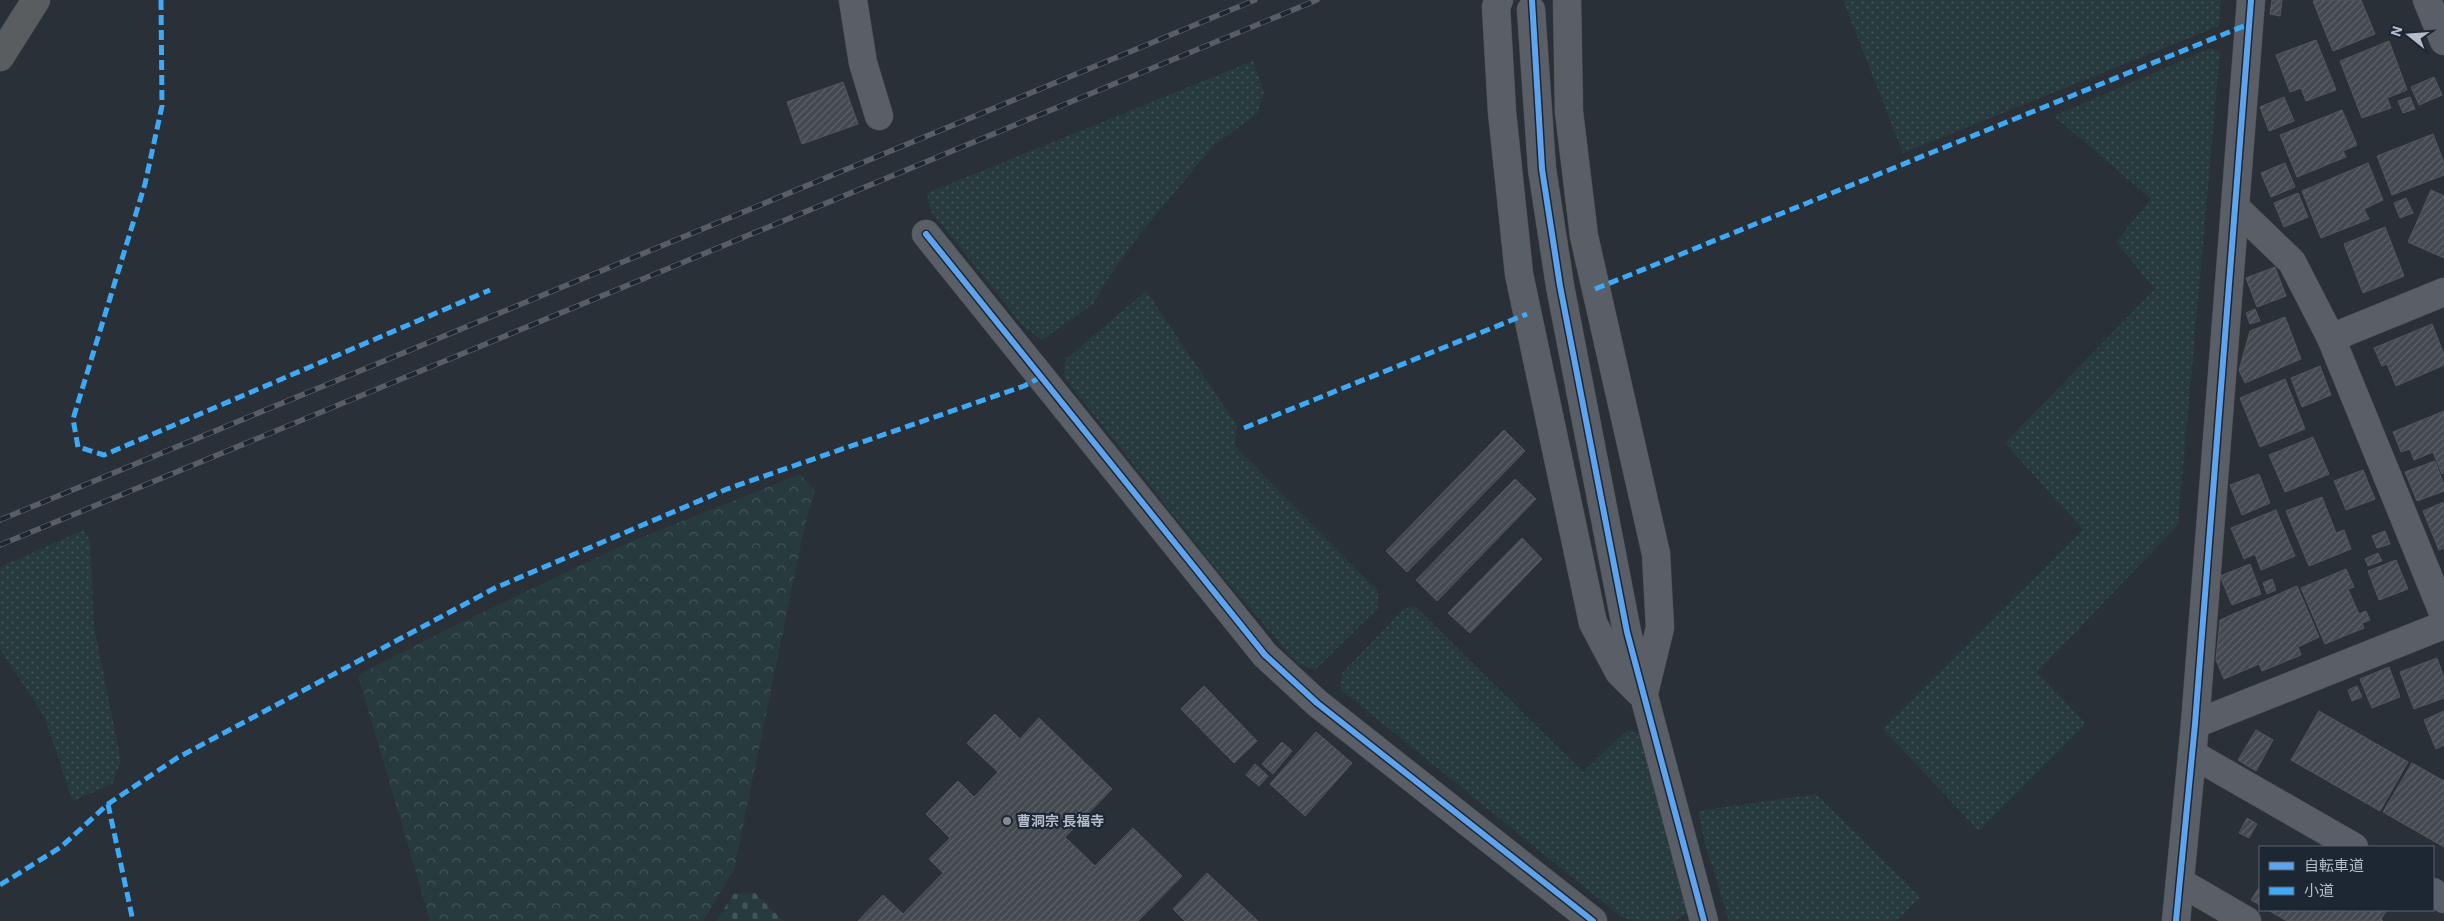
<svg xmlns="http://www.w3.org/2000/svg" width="2444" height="921" font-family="'IBM Plex Sans','Noto Sans JP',sans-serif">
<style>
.grass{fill:url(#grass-dots)}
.forest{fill:url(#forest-crowns)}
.cemetery{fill:url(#cemetery-stones)}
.building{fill:url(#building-hatch);stroke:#52575f}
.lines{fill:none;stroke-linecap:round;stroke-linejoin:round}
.street-casing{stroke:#484c53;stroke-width:29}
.highway-casing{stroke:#474c53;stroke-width:29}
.street{stroke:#5a5e66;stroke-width:28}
.highway{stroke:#5a5d60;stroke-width:28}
.rail-casing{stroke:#595d64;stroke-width:5.5}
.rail{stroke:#1d2633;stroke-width:4;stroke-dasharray:11;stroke-linecap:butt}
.quiet{stroke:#3fa9f5;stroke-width:5;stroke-dasharray:10 5;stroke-linecap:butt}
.cycleway-casing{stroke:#1d2633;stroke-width:9}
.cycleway{stroke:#60a3ed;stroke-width:6}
.poi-dot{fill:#848b96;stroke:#1d2633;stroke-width:2}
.labels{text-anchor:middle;stroke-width:4.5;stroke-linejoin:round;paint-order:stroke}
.poi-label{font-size:14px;font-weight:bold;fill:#b4bcc9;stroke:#1d2633;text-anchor:start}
</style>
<defs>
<pattern id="grass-dots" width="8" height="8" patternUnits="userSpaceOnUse" patternTransform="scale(1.25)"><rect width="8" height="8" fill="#273a3e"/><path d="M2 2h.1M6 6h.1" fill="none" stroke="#445559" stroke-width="1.8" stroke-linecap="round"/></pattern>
<pattern id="forest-crowns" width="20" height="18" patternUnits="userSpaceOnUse" patternTransform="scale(1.25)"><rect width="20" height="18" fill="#273a3e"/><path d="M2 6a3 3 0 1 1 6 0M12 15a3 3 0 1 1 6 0" fill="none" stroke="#445559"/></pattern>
<pattern id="cemetery-stones" width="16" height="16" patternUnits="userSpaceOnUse" patternTransform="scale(1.25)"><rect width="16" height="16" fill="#273a3e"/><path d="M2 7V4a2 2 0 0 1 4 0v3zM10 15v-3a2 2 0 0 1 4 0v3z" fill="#445559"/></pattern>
<pattern id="building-hatch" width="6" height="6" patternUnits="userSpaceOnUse" patternTransform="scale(1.25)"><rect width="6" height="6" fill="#444950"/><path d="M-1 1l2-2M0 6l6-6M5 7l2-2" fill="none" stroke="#5d6168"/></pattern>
</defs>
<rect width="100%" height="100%" fill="#2a3038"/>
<g class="grass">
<path d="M1843,0h378l-2,26 -316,127z"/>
<path d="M2211,48l9,4 -42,473 -141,147 49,52 -107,107 -96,-102 200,-199 -78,-87 150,-154 -39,-47 35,-43 -97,-83z"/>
<path d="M1253,61l11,31 -7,22 -43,31 -74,89 -31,43 -16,27 -51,36 -19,-14 -93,-116 -3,-17z"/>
<path d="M1146,291l91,134 -2,21 143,145v17l-63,62 -17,-6 -82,-95 -152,-192 1,-17z"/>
<path d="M84,530l6,11 4,85 27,135 -9,23 -39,17 -29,-85 -44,-67v-82z"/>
<path d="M1414,605l169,167 44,-42 12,4 48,179 -11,8h-43l-12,-4 -281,-228 2,-16 61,-63z"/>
<path d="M1816,794l104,103 -23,24h-168l-24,-77 -7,-33z"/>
</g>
<path class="forest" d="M800,474l15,17 -10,34 -71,345 -31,51h-273l-72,-246 94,-48 173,-83z"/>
<path class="cemetery" d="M755,893l28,28h-67l18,-27z"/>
<g class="building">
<path d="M2272,0h10l-2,16 -10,-2z"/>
<path d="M2317,0h44l14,34 -42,17 -20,-50z"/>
<path d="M2316,40l20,50 -30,11 -5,-13 -11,4 -14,-37z"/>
<path d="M2389,41l18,49 -20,8 4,10 -29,10 -22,-57z"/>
<path d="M2434,77l8,18 -23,10 -8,-18z"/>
<path d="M843,82l15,42 -56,20 -15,-42z"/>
<path d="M2284,97l10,24 -25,10 -9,-24z"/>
<path d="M2410,97l5,12 -12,4 -5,-12z"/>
<path d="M2342,110l15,35 -14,6 3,6 -49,20 -17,-42z"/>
<path d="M2433,134l11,29v12l-52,20 -15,-39z"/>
<path d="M2285,163l10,24 -24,10 -10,-24z"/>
<path d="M2368,163l15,37 -19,9 5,10 -48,19 -19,-47z"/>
<path d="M2431,190l13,6v62l-36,-16z"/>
<path d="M2298,193l10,24 -24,10 -10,-24z"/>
<path d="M2406,198l7,15 -13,5 -6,-15z"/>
<path d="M2385,227l19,49 -41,17 -19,-49z"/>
<path d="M2275,267l11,29 -29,11 -11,-29z"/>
<path d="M2255,309l5,12 -10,3 -4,-11z"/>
<path d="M2285,317l16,42 -56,24 -6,-13 11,-39z"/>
<path d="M2432,324l12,30v11l-48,21 -9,-22 -5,2 -8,-18z"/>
<path d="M2320,366l11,29 -29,12 -11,-29z"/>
<path d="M2285,379l20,50 -45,18 -20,-49z"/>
<path d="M2444,411v62l-2,1 -9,-22 -19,8 -4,-11 -9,3 -8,-20z"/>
<path d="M1504,430l21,21 -118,121 -21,-21z"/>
<path d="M2313,437l16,37 -44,18 -16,-37z"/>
<path d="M2435,461l9,24v6l-27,10 -12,-29z"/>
<path d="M2363,470l12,29 -29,11 -12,-29z"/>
<path d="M2259,474l11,29 -28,12 -12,-30z"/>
<path d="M1515,479l21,20 -99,102 -21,-21z"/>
<path d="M2322,497l14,36 8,-3 7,19 -42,17 -23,-55z"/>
<path d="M2444,502v46l-5,2 -16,-39z"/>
<path d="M2276,510l19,46 -34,14 -6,-16 -11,5 -13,-31z"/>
<path d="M2385,531l5,13 -13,4 -5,-12z"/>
<path d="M1522,538l20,21 -72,74 -22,-20z"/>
<path d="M2378,553l4,8 -14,5 -3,-7z"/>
<path d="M2396,560l12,29 -29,11 -11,-29z"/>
<path d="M2250,564l11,30 -29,11 -12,-29z"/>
<path d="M2346,569l8,18 -6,2 11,25 7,-3 4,9 -8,3 2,5 -39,16 -24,-56z"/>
<path d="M2272,579l4,11 -9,4 -4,-11z"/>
<path d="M2297,586l22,51 -21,10 3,8 -39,16 -3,-7 -35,15 -8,-19 4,-40z"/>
<path d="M2437,658l7,20v20l-30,11 -14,-37z"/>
<path d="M2389,667l11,30 -28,11 -12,-29z"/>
<path d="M1204,686l53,55 -23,22 -53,-54z"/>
<path d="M2357,686l5,11 -10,4 -4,-11z"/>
<path d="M2319,711l89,51 -28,49 -89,-51z"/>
<path d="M2444,711v34l-8,4 -12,-29z"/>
<path d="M995,714l25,25 19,-21 73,71 -47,48 30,29 38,-38 49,48 -44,45h-280l25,-26 20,19 40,-41 -14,-14 21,-21 -24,-24 32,-33 16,16 24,-25 -31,-29z"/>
<path d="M2256,730l17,10 -17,31 -18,-11z"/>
<path d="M1316,732l36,31 -47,53 -35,-32z"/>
<path d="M1282,742l10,9 -19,23 -11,-10z"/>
<path d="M2412,763l32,18v66l-61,-35z"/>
<path d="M1255,764l13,12 -9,10 -13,-11z"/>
<path d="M2247,818l10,6 -8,14 -10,-5z"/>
<path d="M1207,873l51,48h-73l-12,-12z"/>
<path d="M2260,886v19l-9,-5z"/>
<path d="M2268,910h119l-6,9 2,2h-96z"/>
</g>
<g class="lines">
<defs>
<g id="street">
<path d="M853,0l10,63 16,53"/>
<path d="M1499,0l-3,7 6,105 17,162 74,349 26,49 20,20"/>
<path d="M1567,0l2,112 15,124 72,318 4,74 -16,65"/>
<path d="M2427,0l17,41"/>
<path d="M1531,10l11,159 18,117 67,346 77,289"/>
<path d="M2236,208l56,54 39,76 113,277"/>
<path d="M926,234l339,421 52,48 276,218"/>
<path d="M2331,338l113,-46"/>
<path d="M2195,724l249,-99"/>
<path d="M2192,754l162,93"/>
<path d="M2180,882l67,39"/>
<path d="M2433,892l11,7"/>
<path d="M2176,921l19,-197 56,-724"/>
</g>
<path id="highway" d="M0,57l36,-57"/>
</defs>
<use href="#street" class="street-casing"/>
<use href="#highway" class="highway-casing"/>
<use href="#street" class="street"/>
<use href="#highway" class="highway"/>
<defs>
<g id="rail">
<path d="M0,520l1255,-520"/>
<path d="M0,545l1317,-545"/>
</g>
</defs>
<use href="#rail" class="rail-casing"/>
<use href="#rail" class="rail"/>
<g class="quiet">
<path d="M161,0l1,106 -17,78 -72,235 5,28 26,8 386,-165"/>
<path d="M1595,289l654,-265"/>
<path d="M1244,428l283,-114"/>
<path d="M108,804l25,117"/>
<path d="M0,885l61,-38 47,-43 69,-46 318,-170 232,-99 297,-103 19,-10"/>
</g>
<defs>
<g id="cycleway">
<path d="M1532,0l10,169 18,117 67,346 77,289"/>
<path d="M926,234l339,421 52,48 276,218"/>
<path d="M2176,921l19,-197 56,-724"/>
</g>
</defs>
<use href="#cycleway" class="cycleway-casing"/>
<use href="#cycleway" class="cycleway"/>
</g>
<circle class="poi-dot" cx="1007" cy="821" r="5"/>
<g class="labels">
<g class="poi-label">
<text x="1017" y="826">曹洞宗 長福寺</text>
</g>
</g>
<rect x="2259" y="846" width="175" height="65" fill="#1d2633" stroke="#59626f"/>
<rect x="2269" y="862" width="25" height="8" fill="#60a3ed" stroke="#59626f"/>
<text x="2304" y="871" font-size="15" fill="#b4bcc9">自転車道</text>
<rect x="2269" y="887" width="25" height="8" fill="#3fa9f5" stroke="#59626f"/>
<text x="2304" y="896" font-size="15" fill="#b4bcc9">小道</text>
<g transform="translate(2409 35) rotate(287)" stroke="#1d2633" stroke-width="4" paint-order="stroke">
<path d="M0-4L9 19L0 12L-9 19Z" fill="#b4bcc9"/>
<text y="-8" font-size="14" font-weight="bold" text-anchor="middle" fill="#b4bcc9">N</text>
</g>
</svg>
